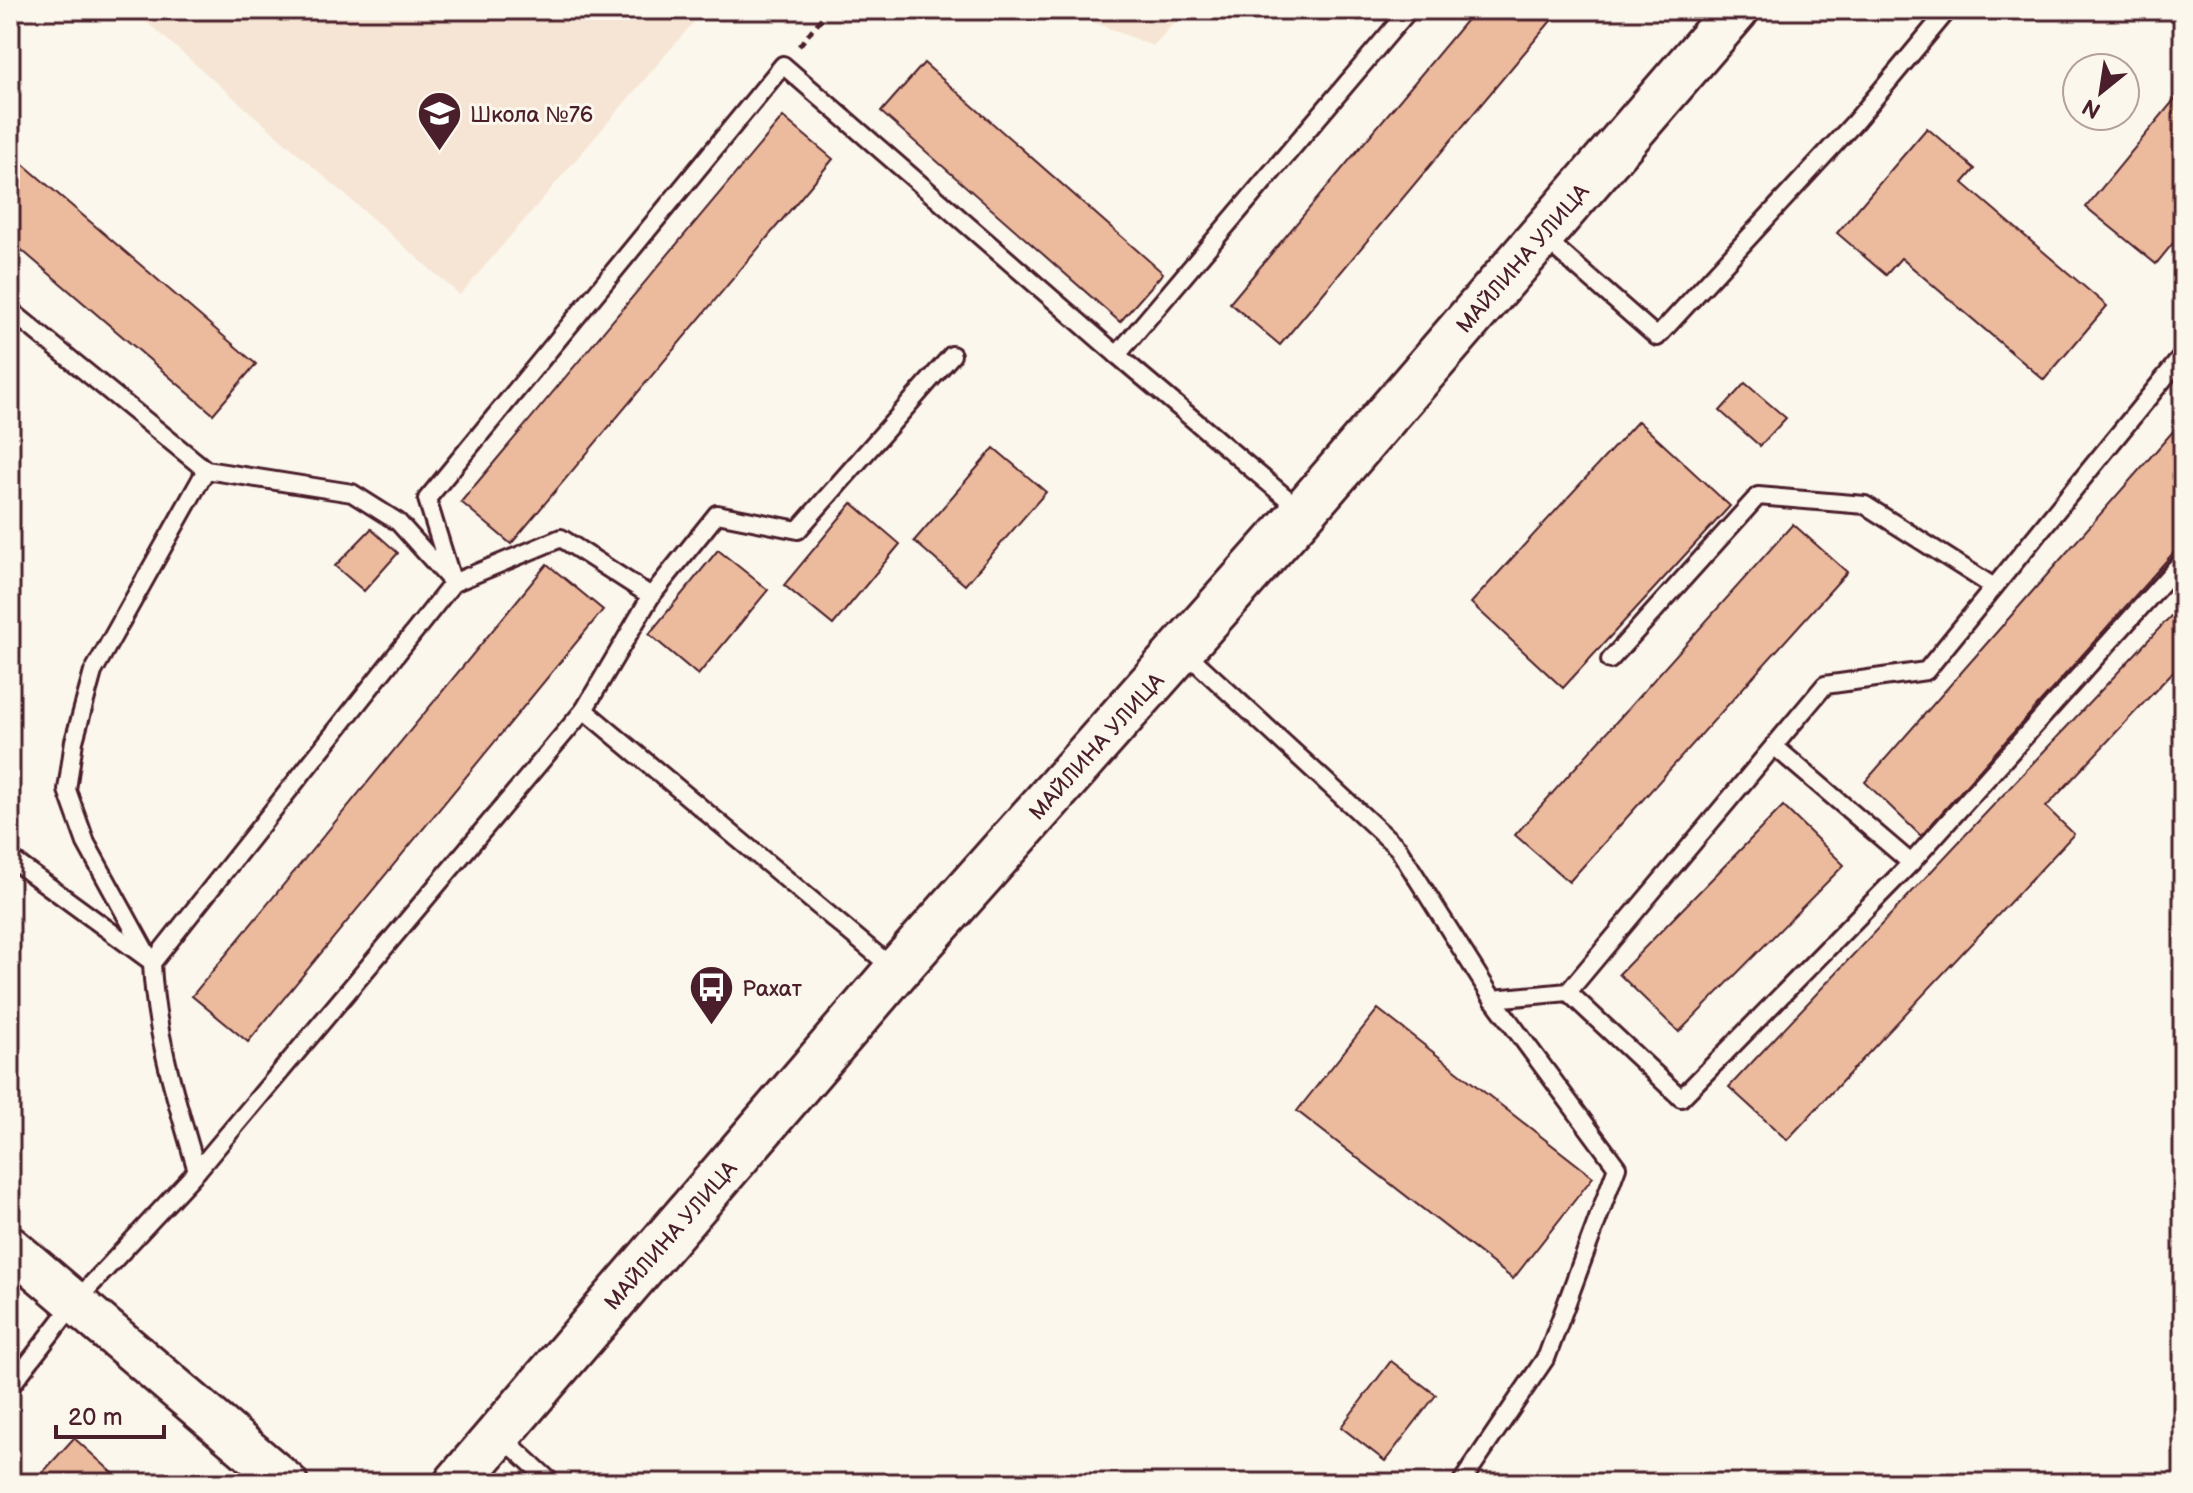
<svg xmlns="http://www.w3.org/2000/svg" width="2193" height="1493" font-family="'Balsamiq Sans',sans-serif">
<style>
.built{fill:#f6e5d4}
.building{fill:#ecba9d;stroke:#4a1f2b;stroke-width:2}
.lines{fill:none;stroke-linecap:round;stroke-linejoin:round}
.service-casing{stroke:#4a1f2b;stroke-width:22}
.tertiary-casing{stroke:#4a1f2b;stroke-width:46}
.secondary-casing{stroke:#4a1f2b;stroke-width:50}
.path{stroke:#4a1f2b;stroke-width:5;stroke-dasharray:8 6;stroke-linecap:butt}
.service{stroke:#fbf7ec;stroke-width:16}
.tertiary{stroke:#fbf7ec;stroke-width:40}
.secondary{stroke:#fbf7ec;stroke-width:44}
.labels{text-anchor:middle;stroke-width:6;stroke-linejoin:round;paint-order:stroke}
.poi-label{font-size:22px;fill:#4a1f2b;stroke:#fbf7ec;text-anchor:start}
.street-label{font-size:22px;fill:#4a1f2b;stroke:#fbf7ec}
</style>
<rect width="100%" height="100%" fill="#fbf7ec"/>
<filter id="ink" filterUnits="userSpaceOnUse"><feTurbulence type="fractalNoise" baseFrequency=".0125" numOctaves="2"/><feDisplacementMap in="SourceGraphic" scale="16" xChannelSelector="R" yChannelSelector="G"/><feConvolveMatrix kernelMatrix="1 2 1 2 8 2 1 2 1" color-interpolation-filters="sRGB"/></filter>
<g filter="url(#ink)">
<g class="built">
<path d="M133,10h571l-244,285z"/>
<path d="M1063,10h123l-33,36z"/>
</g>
<g class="building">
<path d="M1475,10h85l-280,335 -50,-42z"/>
<path d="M924,63l239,210 -43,49 -239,-210z"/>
<path d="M2183,89v142l-27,33 -70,-57z"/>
<path d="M783,117l50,42 -322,385 -50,-42z"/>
<path d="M1927,128l48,41 -12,14 144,123 -63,74 -143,-122 -15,17 -49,-42z"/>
<path d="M16,158l240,206 -43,50 -203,-174v-75z"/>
<path d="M1745,383l41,35 -26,28 -40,-35z"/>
<path d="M2183,420v122l-262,294 -56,-54z"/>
<path d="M1638,421l92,85 -167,182 -92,-85z"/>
<path d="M994,448l52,44 -81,93 -51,-44z"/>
<path d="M852,503l48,41 -67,81 -49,-40z"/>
<path d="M1793,524l54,48 -278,310 -54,-47z"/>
<path d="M371,529l27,24 -34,38 -29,-25z"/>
<path d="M718,550l50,40 -70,85 -49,-41z"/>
<path d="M547,564l56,46 -355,432 -56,-46z"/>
<path d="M2183,603v58l-137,146 28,27 -287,306 -58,-53z"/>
<path d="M1783,806l61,59 -165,167 -60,-58z"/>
<path d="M1378,1009l215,168 -80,102 -216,-168z"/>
<path d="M1391,1361l45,34 -51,66 -44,-34z"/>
<path d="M74,1438l50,45h-91z"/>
</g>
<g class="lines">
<defs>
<g id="service">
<path d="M1542,236l115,101 197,-214 94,-113"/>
<path d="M10,310l196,160 146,23 46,29 55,61 108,-45 90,58"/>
<path d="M1303,512l-186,-157 292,-345"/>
<path d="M1183,650l215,198 95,151 124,168 -70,189 -86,127"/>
<path d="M1610,660l148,-164 107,9 129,82"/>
<path d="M584,710l67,-114 66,-82 81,16 154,-175"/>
<path d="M1774,746l137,117"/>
<path d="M10,858l138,101"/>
<path d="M152,963l-66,-120 -19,-53 7,-49 19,-69 113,-202"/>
<path d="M1568,992l113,106 230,-235 272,-303"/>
<path d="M1493,999l75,-7 257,-307 101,-14 257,-316"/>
<path d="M197,1171c-20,-69 -42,-136 -45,-208l301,-380 -26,-84 356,-434 334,290"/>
<path d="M10,1387l66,-86 121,-130 387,-461 311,260"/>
<path d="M500,1435l52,48"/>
</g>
<path id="tertiary" d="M10,1247l277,236"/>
<path id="secondary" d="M457,1483l439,-512 407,-459 433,-502"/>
</defs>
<use href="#service" class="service-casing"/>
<use href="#tertiary" class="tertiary-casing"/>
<use href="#secondary" class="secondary-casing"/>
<path class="path" d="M799,46l29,-36"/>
<use href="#service" class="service"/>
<use href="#tertiary" class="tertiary"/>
<use href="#secondary" class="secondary"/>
</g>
</g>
<defs>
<symbol id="school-pin" viewBox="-11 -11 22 30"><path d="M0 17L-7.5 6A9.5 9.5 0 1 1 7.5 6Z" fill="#4a1f2b" stroke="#fbf7ec"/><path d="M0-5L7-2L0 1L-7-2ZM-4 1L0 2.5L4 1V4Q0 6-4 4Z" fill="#fff"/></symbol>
<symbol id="bus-pin" viewBox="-11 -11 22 30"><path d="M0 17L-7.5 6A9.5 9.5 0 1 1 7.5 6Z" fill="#4a1f2b" stroke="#fbf7ec"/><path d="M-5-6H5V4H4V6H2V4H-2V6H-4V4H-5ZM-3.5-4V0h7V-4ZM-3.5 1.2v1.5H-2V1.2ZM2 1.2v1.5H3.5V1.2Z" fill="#fff"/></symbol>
</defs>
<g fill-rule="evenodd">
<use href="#school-pin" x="414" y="88" width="51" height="69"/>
<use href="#bus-pin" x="686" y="962" width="51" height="69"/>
</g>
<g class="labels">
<g class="poi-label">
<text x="470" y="122">Школа №76</text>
<text x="742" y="996">Рахат</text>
</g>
<g class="street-label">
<text transform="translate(1522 258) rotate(-49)" y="8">МАЙЛИНА УЛИЦА</text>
<text transform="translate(1096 746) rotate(-48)" y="8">МАЙЛИНА УЛИЦА</text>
<text transform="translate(670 1235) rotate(-49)" y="8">МАЙЛИНА УЛИЦА</text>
</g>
</g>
<rect width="2193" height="1493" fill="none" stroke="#fbf7ec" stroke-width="40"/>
<rect x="20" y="20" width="2153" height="1453" fill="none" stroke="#4a1f2b" stroke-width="3" filter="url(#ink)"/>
<g transform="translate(2101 92) rotate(210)"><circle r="38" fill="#fbf7ec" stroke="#b4a19f" stroke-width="2"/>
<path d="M0-6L14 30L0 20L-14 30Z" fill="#4a1f2b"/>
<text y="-12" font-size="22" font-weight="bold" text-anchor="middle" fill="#4a1f2b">N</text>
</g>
<path d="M56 1425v12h108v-12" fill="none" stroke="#4a1f2b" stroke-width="4"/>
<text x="68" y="1425" font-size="24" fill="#4a1f2b" stroke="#fbf7ec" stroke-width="6" paint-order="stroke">20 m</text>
</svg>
